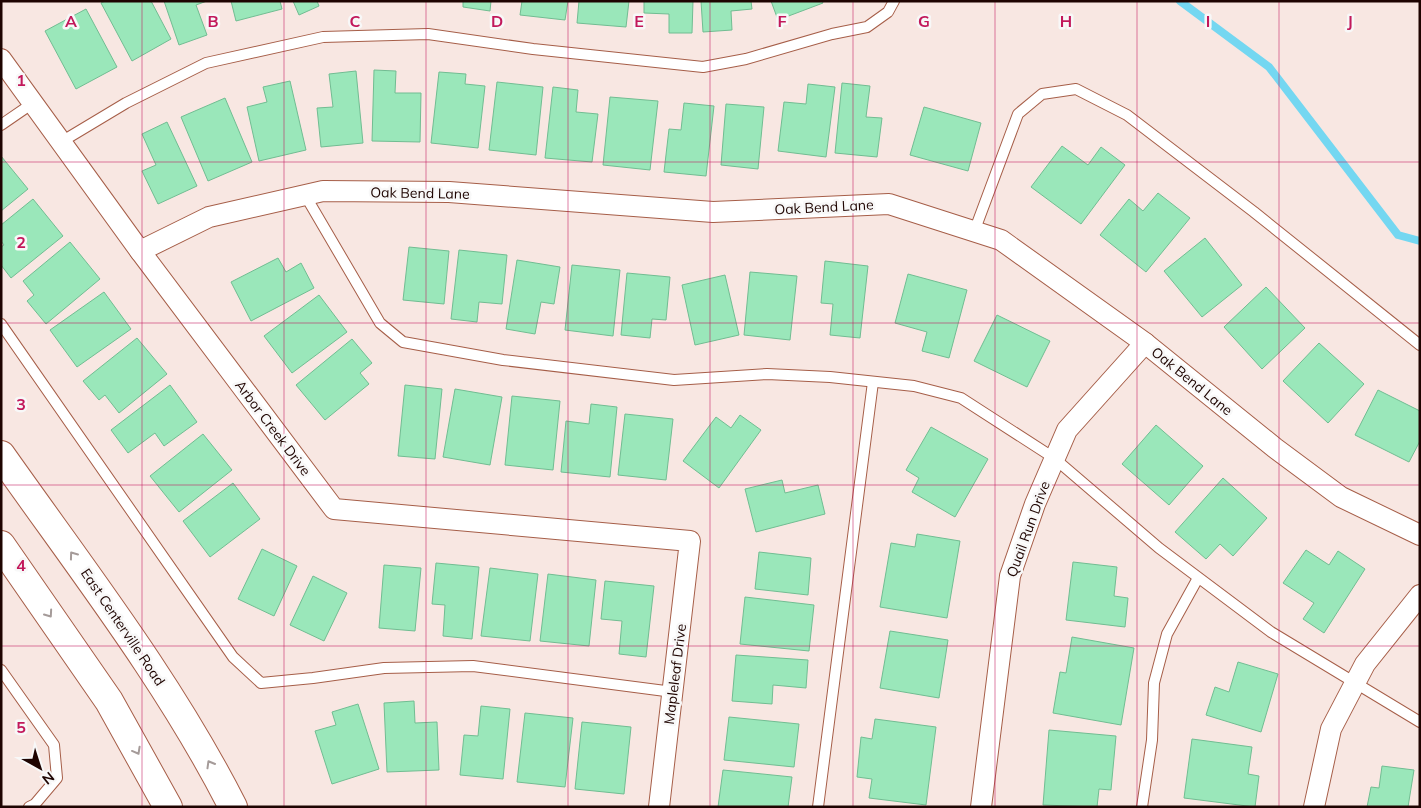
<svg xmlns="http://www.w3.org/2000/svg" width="1421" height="808" font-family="Mulish,sans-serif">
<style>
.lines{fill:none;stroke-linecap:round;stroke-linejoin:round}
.stream{stroke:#74d7f1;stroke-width:8}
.building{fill:#9ae7ba;stroke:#71bd92}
.lane-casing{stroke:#a65e48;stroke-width:12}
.street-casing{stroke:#a65e48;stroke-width:22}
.secondary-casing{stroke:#a65e48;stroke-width:30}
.lane{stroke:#fff;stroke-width:10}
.street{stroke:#fff;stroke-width:20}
.secondary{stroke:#fff;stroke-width:28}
.oneway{stroke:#a59b99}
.grid{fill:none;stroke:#c2185b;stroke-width:1;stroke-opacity:0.55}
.labels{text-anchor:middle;stroke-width:5;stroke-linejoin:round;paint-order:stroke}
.street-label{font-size:14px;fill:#1e0401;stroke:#f8f8f8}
.grid-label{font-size:16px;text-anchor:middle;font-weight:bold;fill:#c2185b;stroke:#f8f8f8;stroke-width:5;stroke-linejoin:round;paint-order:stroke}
</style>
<rect width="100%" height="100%" fill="#f8e7e2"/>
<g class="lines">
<path class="stream" d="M1180,1l89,66 129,168 22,6"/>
</g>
<g class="building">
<path d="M105,1h46l20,38 -39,22 -31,-58z"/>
<path d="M164,1h43l-11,4 11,30 -28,10z"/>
<path d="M231,1h49l2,8 -46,12z"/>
<path d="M293,1h24l2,5 -20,9z"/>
<path d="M463,1h28l-1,10 -27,-4z"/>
<path d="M522,1h46l-3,19 -45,-5z"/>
<path d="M579,1h50l-3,26 -49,-4z"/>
<path d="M644,1h49l-1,32h-23v-19l-25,-1z"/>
<path d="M701,1h50l1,8 -21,2 1,19 -29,2z"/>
<path d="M771,1h51l1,2 -45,17z"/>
<path d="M86,9l31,58 -41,22 -31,-58z"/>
<path d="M374,70l22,1 -1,22h26l-1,49 -48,-1z"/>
<path d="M356,71l7,72 -42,4 -4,-39 16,-1 -4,-33z"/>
<path d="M439,72l27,2 -1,10 20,2 -7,62 -47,-5z"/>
<path d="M290,81l16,69 -47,11 -12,-54 20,-5 -4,-15z"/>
<path d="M497,82l46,5 -7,68 -47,-5z"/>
<path d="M842,83l28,3 -4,31 16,1 -5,39 -42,-4z"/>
<path d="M808,84l27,3 -9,70 -48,-6 6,-49 22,2z"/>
<path d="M553,87l25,3 -2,22 22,2 -6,48 -47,-4z"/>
<path d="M610,97l48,4 -8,69 -47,-5z"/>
<path d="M225,98l27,64 -44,19 -27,-64z"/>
<path d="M684,103l30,3 -8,70 -42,-4 5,-43 12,1z"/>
<path d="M726,104l38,3 -6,62 -37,-4z"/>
<path d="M924,107l57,16 -13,48 -58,-16z"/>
<path d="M167,122l30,64 -39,18 -16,-33 14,-6 -14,-31z"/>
<path d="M1062,146l26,19 13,-18 24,18 -44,59 -50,-37z"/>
<path d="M1,156l27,33 -27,22z"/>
<path d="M1158,193l32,25 -44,54 -46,-37 29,-36 14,12z"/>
<path d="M33,199l30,37 -52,42 -10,-13v-18l3,-2 -3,-4v-16z"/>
<path d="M1205,238l37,47 -40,32 -38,-46z"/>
<path d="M70,242l30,37 -54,45 -19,-23 7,-6 -11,-14z"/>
<path d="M409,247l40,4 -5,53 -41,-4z"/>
<path d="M459,250l48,5 -5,49 -23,-2 -2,20 -26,-3z"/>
<path d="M278,258l8,14 15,-9 13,25 -63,33 -20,-39z"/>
<path d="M517,260l43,7 -6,37 -13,-2 -6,32 -29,-5z"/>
<path d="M825,261l43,5 -8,72 -30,-3 3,-31 -12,-1z"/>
<path d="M572,265l48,5 -7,66 -48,-6z"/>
<path d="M750,272l47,4 -7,64 -46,-5z"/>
<path d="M627,273l43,4 -4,43 -14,-1 -2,19 -29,-3z"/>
<path d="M908,274l59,16 -18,68 -27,-7 5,-19 -32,-9z"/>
<path d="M725,275l14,60 -44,10 -13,-60z"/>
<path d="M1266,287l39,41 -43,41 -38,-42z"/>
<path d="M104,292l27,37 -54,38 -27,-37z"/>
<path d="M319,295l28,37 -55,41 -28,-37z"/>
<path d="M997,315l53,26 -23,46 -53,-26z"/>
<path d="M137,338l30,36 -48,39 -14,-18 -6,5 -16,-19z"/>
<path d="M352,339l20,24 -12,10 9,11 -44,36 -29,-35z"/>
<path d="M1319,343l45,41 -36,39 -45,-42z"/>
<path d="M170,385l27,37 -33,24 -9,-13 -27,20 -17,-23z"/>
<path d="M405,385l37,4 -7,70 -37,-3z"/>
<path d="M455,389l47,8 -12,68 -47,-8z"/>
<path d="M1378,390l42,21v30l-11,21 -54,-27z"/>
<path d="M512,396l48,5 -7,69 -48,-5z"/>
<path d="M591,404l26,3 -7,70 -49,-5 5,-51 23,3z"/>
<path d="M625,414l48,5 -7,61 -48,-5z"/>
<path d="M740,415l21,15 -42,58 -36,-27 33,-44 15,11z"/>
<path d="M1156,425l47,41 -34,39 -47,-41z"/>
<path d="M931,427l57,32 -33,58 -43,-25 7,-14 -13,-8z"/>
<path d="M203,434l29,36 -53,42 -29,-36z"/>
<path d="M1223,478l44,40 -34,38 -13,-12 -14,15 -31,-27z"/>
<path d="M782,480l3,13 33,-8 7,29 -69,18 -11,-43z"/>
<path d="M233,483l27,36 -50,38 -27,-36z"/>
<path d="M917,534l43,7 -13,77 -67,-11 11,-64 24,4z"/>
<path d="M262,549l35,17 -23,50 -36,-17z"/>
<path d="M1306,550l23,15 9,-14 27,18 -41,64 -21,-14 11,-16 -31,-20z"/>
<path d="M759,552l52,6 -3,37 -53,-6z"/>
<path d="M1073,562l44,5 -3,29 14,2 -3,29 -59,-7z"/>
<path d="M436,563l43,4 -7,72 -29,-3 2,-31 -13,-1z"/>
<path d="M384,565l37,3 -6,63 -36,-3z"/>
<path d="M490,568l48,6 -8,67 -49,-5z"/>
<path d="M548,574l48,6 -7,66 -49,-5z"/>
<path d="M313,576l34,17 -23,48 -34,-16z"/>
<path d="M605,581l49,5 -8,71 -27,-3 3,-33 -21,-2z"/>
<path d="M745,597l69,8 -5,46 -69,-7z"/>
<path d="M890,631l58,9 -9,58 -59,-10z"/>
<path d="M1072,637l62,11 -13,77 -68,-12 7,-41 6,1z"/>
<path d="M736,655l72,5 -2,28 -33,-3 -1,19 -40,-3z"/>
<path d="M1238,662l40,12 -17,58 -55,-17 9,-28 14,5z"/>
<path d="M414,701l1,22 22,-1 2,48 -52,2 -3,-69z"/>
<path d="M358,704l21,65 -47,15 -17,-53 21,-6 -4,-13z"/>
<path d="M481,706l29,3 -7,70 -43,-4 4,-40 14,1z"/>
<path d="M525,713l48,5 -8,69 -48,-5z"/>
<path d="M729,717l70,7 -5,43 -70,-7z"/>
<path d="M875,719l61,8 -10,78 -57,-7 3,-19 -15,-2 4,-40 11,2z"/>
<path d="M582,722l49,5 -7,67 -49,-5z"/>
<path d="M1049,730l67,6 -5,54 -12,-1 -2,18 -54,-2z"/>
<path d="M1192,739l60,8 -4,27 11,2 -4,31 -71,-9z"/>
<path d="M1382,766l32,4 -6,37h-41l4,-20 8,1z"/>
<path d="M723,770l69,7 -4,30h-70z"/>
</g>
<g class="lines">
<defs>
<g id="lane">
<path d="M1,125l32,-22"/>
<path d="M61,142l65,-39 80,-40 117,-26 105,-3 105,15 170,18 43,-8 86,-25 35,-7 21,-15 6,-11"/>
<path d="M305,195l75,128 23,19 100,18 171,20 93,-6 63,3 84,9 47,12 93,60 105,90 112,84 149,90"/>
<path d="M974,232l44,-118 24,-20 34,-5 51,26 127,97 166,133"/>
<path d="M1,324l232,333 28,26 52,-5 71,-10 89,-2 200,26"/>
<path d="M1,670l53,75 3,33 -22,26 -6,3"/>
<path d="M818,807l55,-425"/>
<path d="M1142,807l10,-67 2,-57 13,-49 31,-56"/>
</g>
<g id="street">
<path d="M1,59l139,192 194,258 356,32 -31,266"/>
<path d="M140,251l69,-34 114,-26 126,1 264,20 176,-8 112,36 144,103 130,105 66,49 79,38"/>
<path d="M981,807l29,-231 25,-72 32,-74 78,-87"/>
<path d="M1314,807l17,-78 34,-65 55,-69"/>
</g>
<g id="secondary">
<path d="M1,455c81,115 168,226 232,352"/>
<path d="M1,545l108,156 59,106"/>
</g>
</defs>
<use href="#lane" class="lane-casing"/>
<use href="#street" class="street-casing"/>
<use href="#secondary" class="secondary-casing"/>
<use href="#lane" class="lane"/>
<use href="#street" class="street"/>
<use href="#secondary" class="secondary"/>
</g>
<defs><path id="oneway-chevron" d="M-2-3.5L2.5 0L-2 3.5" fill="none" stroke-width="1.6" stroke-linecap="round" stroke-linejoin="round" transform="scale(1.25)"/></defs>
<g class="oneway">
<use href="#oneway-chevron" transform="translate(73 555) rotate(-126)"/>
<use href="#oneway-chevron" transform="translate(49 614) rotate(55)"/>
<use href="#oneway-chevron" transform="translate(137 751) rotate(61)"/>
<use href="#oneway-chevron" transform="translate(210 764) rotate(-120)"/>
</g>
<path class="grid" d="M142,1v806M284,1v806M426,1v806M568,1v806M710,1v806M853,1v806M995,1v806M1137,1v806M1279,1v806M1,162h1419M1,323h1419M1,485h1419M1,646h1419"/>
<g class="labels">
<g class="street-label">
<text transform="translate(420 193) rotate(1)" y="5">Oak Bend Lane</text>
<text transform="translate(824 207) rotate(-3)" y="5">Oak Bend Lane</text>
<text transform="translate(1192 381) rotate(39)" y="5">Oak Bend Lane</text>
<text transform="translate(273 428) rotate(53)" y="5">Arbor Creek Drive</text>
<text transform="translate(1028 529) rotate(-70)" y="5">Quail Run Drive</text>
<text transform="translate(123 627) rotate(56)" y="5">East Centerville Road</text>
<text transform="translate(675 674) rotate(-83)" y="5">Mapleleaf Drive</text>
</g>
</g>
<g class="grid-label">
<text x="71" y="27">A</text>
<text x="213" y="27">B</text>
<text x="355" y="27">C</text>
<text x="497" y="27">D</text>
<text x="639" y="27">E</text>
<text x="782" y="27">F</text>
<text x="924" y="27">G</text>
<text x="1066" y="27">H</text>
<text x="1208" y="27">I</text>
<text x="1350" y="27">J</text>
<text x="21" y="86">1</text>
<text x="21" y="248">2</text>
<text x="21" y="410">3</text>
<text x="21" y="571">4</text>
<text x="21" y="733">5</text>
</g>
<rect width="1421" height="808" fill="none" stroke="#1e0401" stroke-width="5"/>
<g transform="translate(40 768) rotate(141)" stroke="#f8f8f8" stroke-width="4" paint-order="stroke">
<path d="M0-4L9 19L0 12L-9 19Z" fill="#1e0401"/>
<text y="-8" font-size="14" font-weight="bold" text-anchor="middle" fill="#1e0401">N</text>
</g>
</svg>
